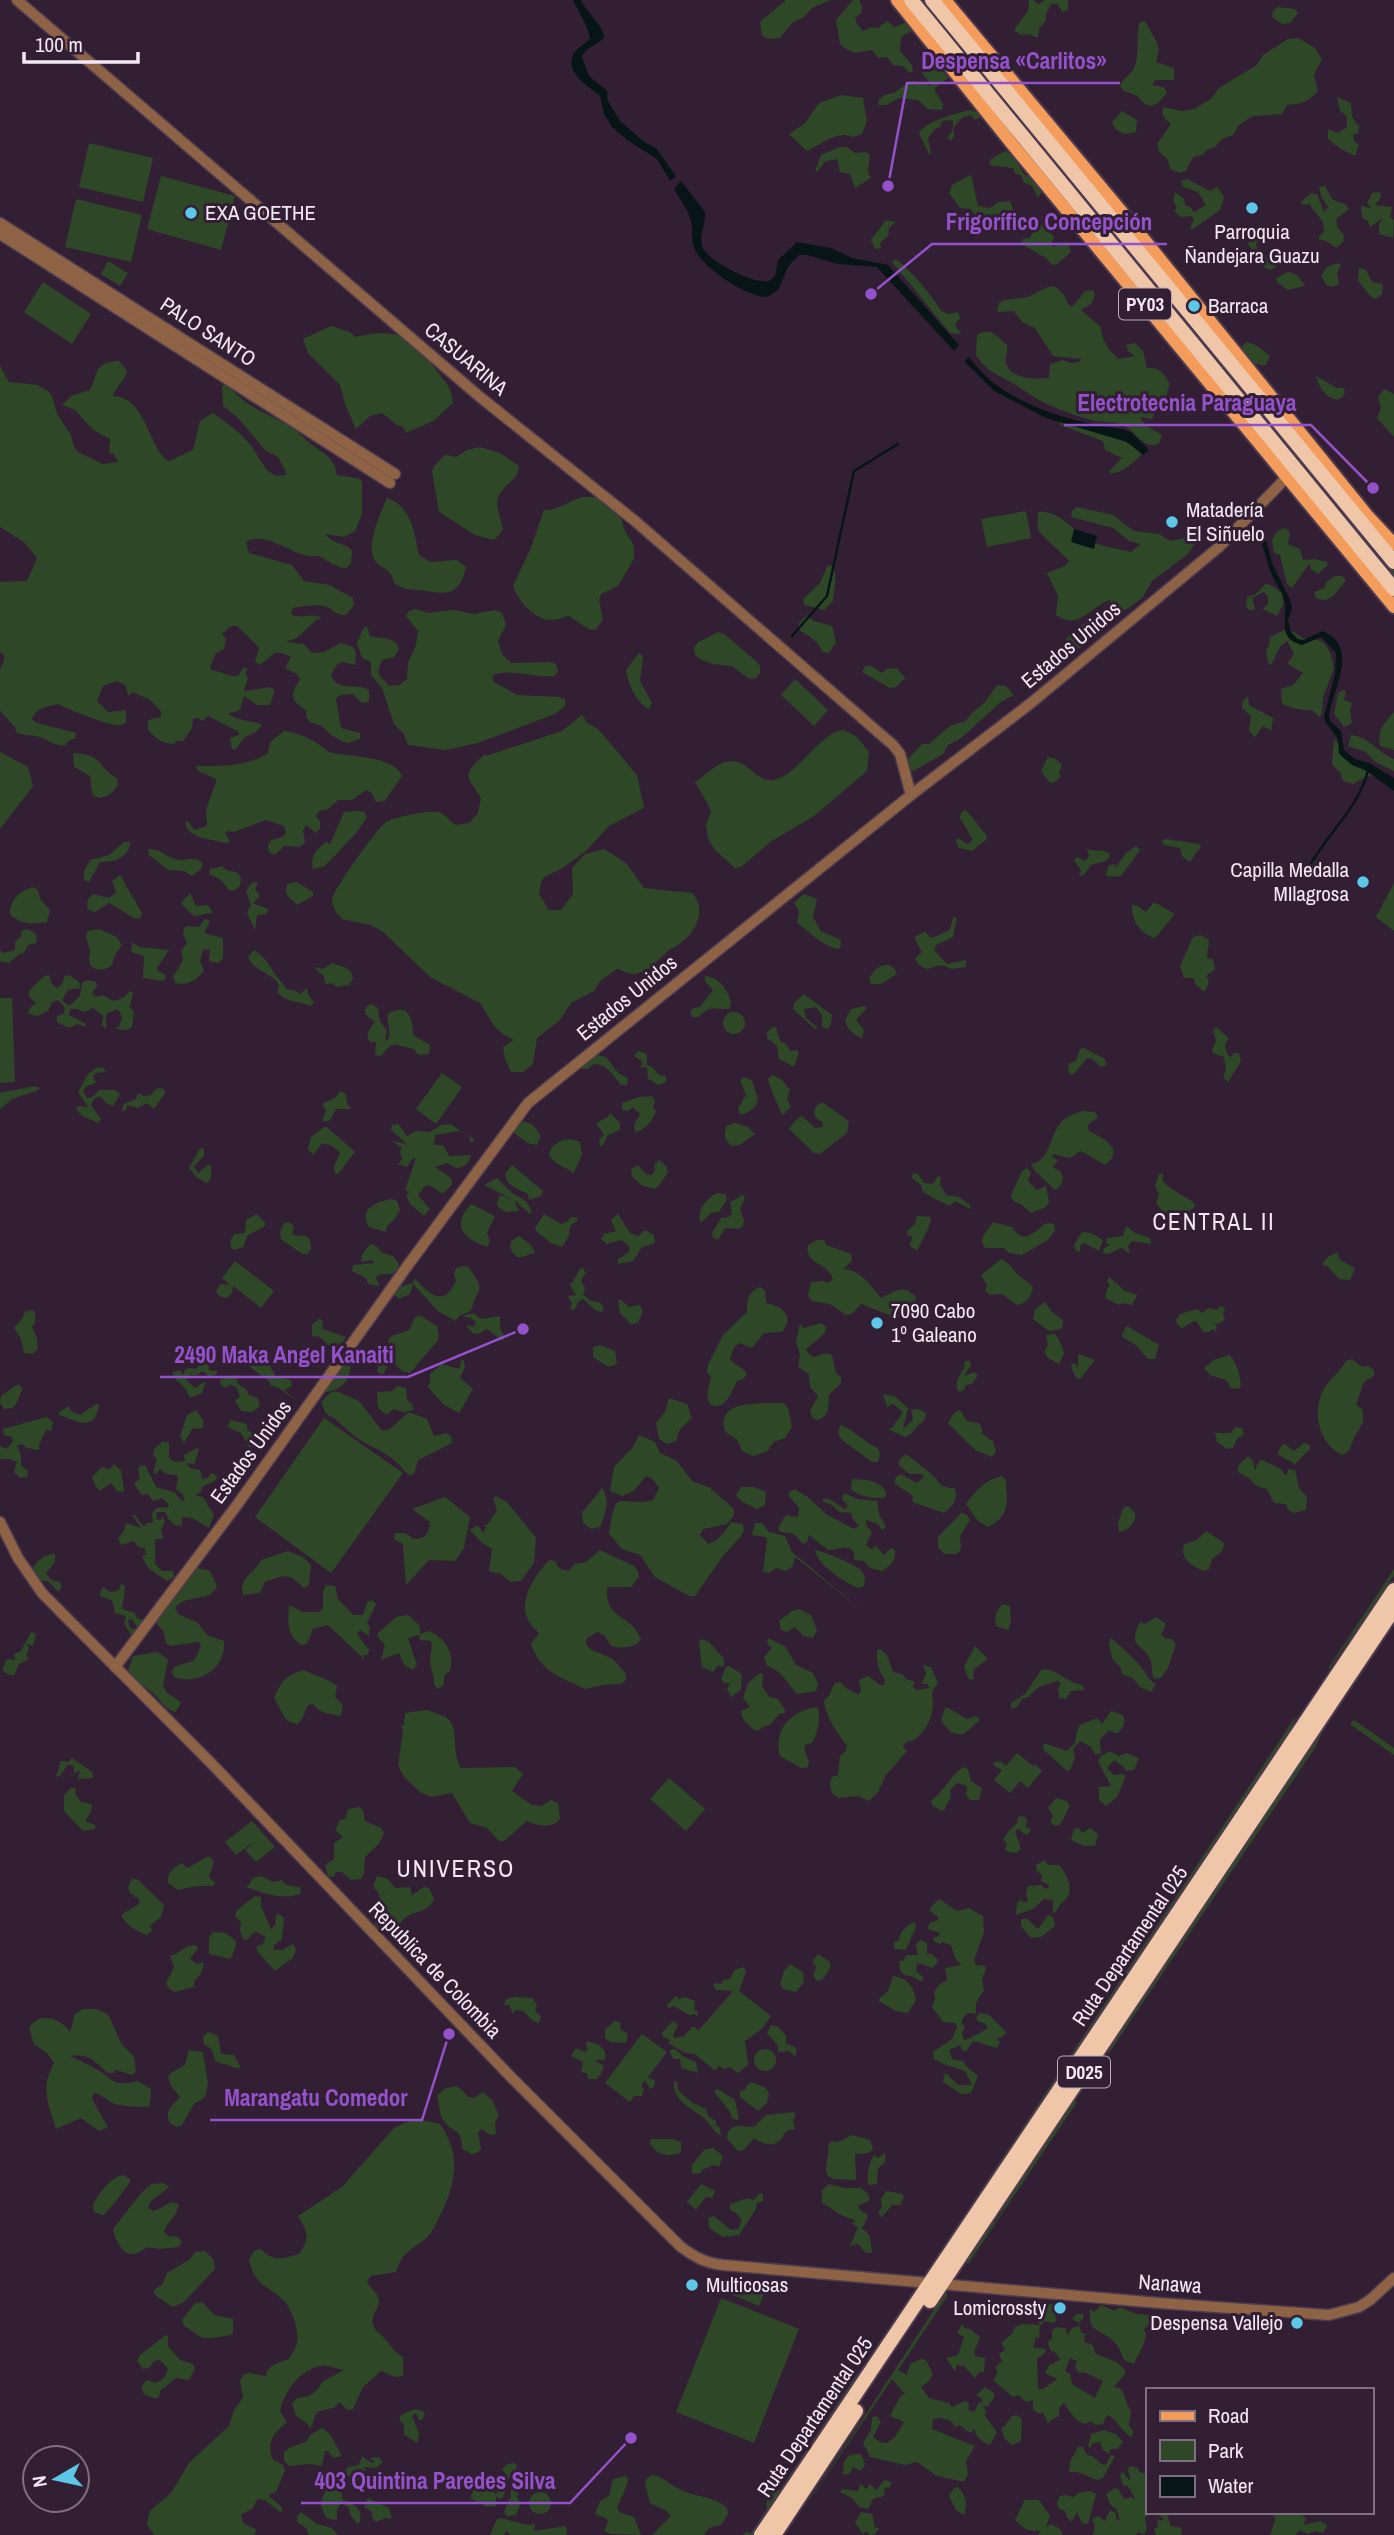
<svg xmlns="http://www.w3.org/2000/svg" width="1394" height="2535" font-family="'Archivo Narrow',sans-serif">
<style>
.green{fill:#2e4727;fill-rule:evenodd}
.water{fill:#081516}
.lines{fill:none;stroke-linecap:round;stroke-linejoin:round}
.stream{stroke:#081516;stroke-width:2.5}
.minor-casing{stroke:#4d3b4f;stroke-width:13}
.major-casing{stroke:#4d3b4f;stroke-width:16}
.highway-casing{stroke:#4d3b4f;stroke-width:18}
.minor{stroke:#8d6245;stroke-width:10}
.major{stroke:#f39c5c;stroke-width:12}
.highway{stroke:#f0c6a9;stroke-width:14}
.poi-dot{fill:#5dc7e8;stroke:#321f34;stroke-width:2.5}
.labels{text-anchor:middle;stroke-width:6;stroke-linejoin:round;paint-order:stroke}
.shield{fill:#321f34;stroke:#baabba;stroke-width:2}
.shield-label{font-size:19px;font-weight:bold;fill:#f4e7f4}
.poi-label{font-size:21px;fill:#f4e7f4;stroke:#321f34;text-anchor:start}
.street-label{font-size:21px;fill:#f4e7f4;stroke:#321f34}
.neighbourhood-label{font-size:23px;letter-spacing:2px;fill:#f4e7f4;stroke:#321f34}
.quarter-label{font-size:24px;letter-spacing:2px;fill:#f4e7f4;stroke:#321f34}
.leader{fill:none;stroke:#9351ca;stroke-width:2.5}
.callout-dot{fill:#9351ca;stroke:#321f34;stroke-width:2.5}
.callout-label{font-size:23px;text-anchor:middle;font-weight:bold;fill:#9351ca;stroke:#321f34;stroke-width:6;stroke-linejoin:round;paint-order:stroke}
</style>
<rect width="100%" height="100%" fill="#321f34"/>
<g class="green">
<path d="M786,0h45l-19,8 -8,9 -12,6 -12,15 -13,1 -5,-4 -2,-13z"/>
<path d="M853,0h6l3,6v6l-7,6 2,6 6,7 9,-4 6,1 9,-7 8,6 12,-5 11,14 -7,-5 -10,6 -1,14 12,14 1,6 -3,2 -7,-7 -10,-1 -6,-8 -9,1 -6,-8c-17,3 -17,6 -32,-6l-4,-24z"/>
<path d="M914,0h11l469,571v12z"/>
<path d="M1029,0h5l4,4 7,-4h23v10l-6,2 -4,-8h-7l-5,10v7l-7,7 -1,10 -9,-4 -8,1 -6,-4v-3l13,-17z"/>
<path d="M1278,7l16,2 4,4 -8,10 -7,1 -11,-7 1,-6z"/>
<path d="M1145,21l12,22 2,7 -3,12 18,6v12h-19l-3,5 12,2 3,6 -9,10 -7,3 -6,-2 -9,-9 -13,-4 -3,-6c4,-7 11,-11 14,-17 6,-13 2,-30 5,-45z"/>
<path d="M1298,38l17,10 7,11 -8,16 4,16c-10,11 -16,13 -31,14l-5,9 -29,2 -14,9 -6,10 -11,4 -7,8 -8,3 -5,5 -9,2 -7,14 -7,2 -9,-4 -2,-9 -9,-9 -2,-7 14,-20c-6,-5 -10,-8 -8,-17l19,4 12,-2 17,-10 8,-11 38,-23 6,-10 25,-16z"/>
<path d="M933,59l15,19 -14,11 9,15 -1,6 -14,-1 -10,-9 -19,-2 -13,7h-7l-1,-4 6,-6 10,-2 15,-11 6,-1 17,5 -12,-16z"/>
<path d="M841,95l22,3 4,23 -5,13 -9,3c-17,-7 -30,7 -46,14l-18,-17 16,-11 14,-20z"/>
<path d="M1337,97l14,6 1,13 4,8 3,1 -1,8 -5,2 1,6 5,4 -4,11 -14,-7 -13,-10v-10l10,4 9,-6 -1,-12 -6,-4z"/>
<path d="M971,110l9,4v3l-5,3 -4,-5 -9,3 -8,9v9l-3,5 -4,-3 6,-8v-10l-11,1 -2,6 -5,2 -7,9 3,15 -2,1 -10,-21c7,-12 38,-20 52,-23z"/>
<path d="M1122,111l15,9 -1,12 -12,2 -9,-5 -3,-7z"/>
<path d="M89,143l64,15 -10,44 -64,-15z"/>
<path d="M840,147h7l8,6 10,-1 5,2 -2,18 3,6 -16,10 -5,-14 -10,-2 -3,-13 -12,3 -8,10 -2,-1 6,-16z"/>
<path d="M1005,151l7,4 12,19 12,6 7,10 -5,8 -6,-12 -9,-4 -2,-7 -6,-1 -2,-6 -24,-3 2,-6z"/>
<path d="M971,175l7,31 12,2 8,-6 12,-1 5,14 -5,11h-13l-8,-10 -12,3 -6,-10 -11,-1 -11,-15 4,-9z"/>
<path d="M161,176l74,20 -14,54 -74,-21z"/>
<path d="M1187,179l23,12 7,-4 7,10 -4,13 -27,19 -3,-1 4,-8 -2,-4 -11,1 -7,-6 3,-3 -4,-8 2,-8 9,7 1,6 5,2 4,5 12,-7 -8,-13 -15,-5 -2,-6z"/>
<path d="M1325,186l8,14 12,4 4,5 -13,10 2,9 6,7 -1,7 -7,6 -8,-6 -9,-3v-3l5,-4 -1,-10 -14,-18 -6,1 -2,-3 10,-9 6,1 7,18 4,-5 -7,-11 -2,-9z"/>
<path d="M1380,192l1,5 -6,8 17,2 -2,10 4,3 -1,18 -14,-4v-10l4,-6 -13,9 -2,-6 -6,-3 -1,-12 10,2 -4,-5 5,-10z"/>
<path d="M76,199l66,16 -11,47 -66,-15z"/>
<path d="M886,220l10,2 -7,6 -1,8 -8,7 1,5 -6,1 -4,-9z"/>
<path d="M1037,223l6,2 11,12 -3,8 3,2 5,-4 10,3 2,6 -14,12 -5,1 -6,-7 -25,-14 2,-5 7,-1z"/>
<path d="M1270,227l5,1 1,4 -11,2 -9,10c2,12 12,14 22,17l-2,6 -6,3 -6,-3 -17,-24c9,-5 13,-14 23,-16z"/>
<path d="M895,259c9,3 41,41 46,52l8,3 9,-2 2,6 -5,7 6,9 -11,-1 -58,-71z"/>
<path d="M108,261l20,12 -8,13 -19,-12z"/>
<path d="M1339,263l2,2 -4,8 2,11 -7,3 -5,-1 -6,-10 6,-9z"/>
<path d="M1359,268l7,2 6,12 11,2 -1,10 -4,4h-6l-14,-17z"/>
<path d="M1288,272l9,3 8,11 -17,4 -10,-7 -2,-5z"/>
<path d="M43,282l48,32 -19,30 -48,-32z"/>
<path d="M1055,286l9,9 5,11h4l12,-15 8,-1 2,5 -4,9 -10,6 20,17c0,13 8,23 17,32l17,-3 -7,-5 -2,-6 9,-2 8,8 4,17c14,0 16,5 23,16l-7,22 -7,5 -4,8 -12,-2 5,8 17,10c-1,5 -3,10 -9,10 -12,1 -18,-15 -30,-20 -8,-4 -21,-2 -31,-5 -20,-5 -42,-13 -60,-24 -6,-4 -12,-9 -18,-12 -17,-10 -26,-11 -38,-29l1,-20c13,-9 21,2 30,10 1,6 -2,14 -1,18 4,17 31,16 43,15l1,-14 13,-4 9,3 7,-1 2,-3 -28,-3 -18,-28 -13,-6 -8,-11 -16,1 -1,-3 2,-6 6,-3 23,-3 20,-10z"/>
<path d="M331,326l19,6 5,5c26,-6 49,-7 70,15 5,5 7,13 11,18 10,14 15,14 17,33l-20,18 -27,12 -3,-6 -6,-2 -15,-12 -12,3 -14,13 -11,-25 -5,-19 -32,-32 -5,-14z"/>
<path d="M1247,342c8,1 17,9 23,14l-4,9c-12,2 -21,-8 -24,-19z"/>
<path d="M119,361l8,10c-2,10 -11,15 -14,25 34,1 36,55 56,65l24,-11 7,-29 13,-8c10,7 28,20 35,29 11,11 18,41 39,32l-9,-17 -13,-7 -26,-31 -16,-13 -1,-20 6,-2c15,23 40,29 62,42 9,6 16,15 25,21 13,9 19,12 22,28l20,3 5,3v33l-7,17 -11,6 -19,-3c6,9 19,9 27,16l-1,13 -4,5c-11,0 -16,-6 -26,-11 -5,-2 -11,0 -17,-2 -17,-5 -41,-24 -58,-13l3,11 43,12 12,16 26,4 23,13 1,7 -8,10c-10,1 -13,-6 -22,-9 -10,-2 -22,0 -31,2l-2,6c11,6 21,-2 31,4l-6,2 -19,18 -11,4 18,2 8,9 12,-1 17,-9 12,4 3,6 -1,12 -12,-3 -6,2 -6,11c6,18 26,7 38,15v12l-7,1 -9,-9 -13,1 -4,4 5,29 19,5v6l-12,4 -6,-2 -11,-6 -9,-9 -12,-4 -4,-5v-7c-15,-9 -17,-15 -6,-30l-3,-6 -12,-6 6,-11c-22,-10 -16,0 -32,8l-4,-4 4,-12c-5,-9 -15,-15 -22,-23h-6l-9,8 4,5 -2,10 -8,4 -6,14 1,3c9,1 18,7 27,6l5,-8h4v3l-2,2 3,5 -4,12 3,1 22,-4 6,3 -5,15h-13l-13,-9 -4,14 -12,4c14,9 24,5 34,11l-6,7 -11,5 -10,13 -3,-1 -2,-11 9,-3v-3l-31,-16 -6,5 -4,-3 -5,1 -1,9 -9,13h-8l1,2c-12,3 -20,-5 -28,-13v-10l13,-3v-6l-11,-11 -17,-8 -5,4 -2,-10 -9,-5 -14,5 -6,15 11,11 18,-2v13c-4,1 -5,3 -10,2 -11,-1 -49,-16 -58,-21 -12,3 -21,3 -26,15l5,4 39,10 -1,6 -6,1 -3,5c-12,2 -19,-7 -30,-9 -7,-1 -12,-1 -19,-3l-2,-6 -15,-16v-42l4,-8v-6l-4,-3v-70l27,-1 10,-23 -13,-16 -24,-15v-161l9,16 28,3 11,6 4,5 5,18 14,21 3,12 4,5 25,12 15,-2 -5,-9 -4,1 1,-15 -17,-9 -18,-20 -13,-5 9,-9 19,-6c8,-15 3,-28 29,-29z"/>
<path d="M1316,376l21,12h6l2,3 -2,6 -6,3c-12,-3 -18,-12 -21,-24z"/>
<path d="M1384,389l10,5v43l-17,-19 4,-10 -3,-11z"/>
<path d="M1061,422c19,4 38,8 56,16 8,3 13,7 21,10l4,6c-8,8 -21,21 -32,19v-3l12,-12 -17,-8 -2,-9 -43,-16z"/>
<path d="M480,447l20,6 19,13c-1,17 -21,20 -22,37 0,9 5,18 6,27l-9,10 -19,-5 -36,-23 -7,-41 3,-6 10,-10 11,2 11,-7z"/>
<path d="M582,497h13l25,14 4,18 10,17v13l-16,27 -17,8 -2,6 4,20 -8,10h-5l-21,-14c-5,1 -12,4 -18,4 -15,1 -34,-20 -38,-34l17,-36 14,-40c14,1 24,-9 38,-13z"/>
<path d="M387,498c25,9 27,34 32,57l11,7 27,-2 9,7c-5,24 -15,29 -39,24 -13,-2 -20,0 -32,-7 -6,-20 -14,-13 -21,-25 -8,-14 7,-48 13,-61z"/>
<path d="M1077,507l36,8 21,16 25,3 11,7 25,-5 1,6 -7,11 -37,28 -10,17 -15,11 -17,7 -30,32 -13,2 -4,-6c13,-22 25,-20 46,-32l1,-12c-20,7 -32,31 -54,15l2,-19 -11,-23 18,-7 4,-5c-6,-7 -26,-24 -30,-30 -3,-6 -1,-13 -1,-19 19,-3 34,17 49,27 13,8 29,9 44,13l10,-8 -12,-3 -16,-13 -42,-11 1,-6z"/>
<path d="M1026,511l5,27 -44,9 -6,-28z"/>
<path d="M1286,528l4,5 -2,11 12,5 3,11 12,-1 12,3 1,3 -10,9 -7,-5 -2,-5 -17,24 -5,-4 -7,-29 -6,-2 -2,-13 5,-9z"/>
<path d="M828,565l5,1c5,10 1,23 0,35l-9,9 -20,-5 -1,-6 17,-16z"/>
<path d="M1335,576h7l4,5c-11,10 -13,24 -30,17l-2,-6 11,-4 1,-6z"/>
<path d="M1265,584l6,1 11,8 1,12 -6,11 -14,-7 5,-5v-7l-4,-5 -12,6 3,11 -5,2 -4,-5 1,-9 9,-3z"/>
<path d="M416,609l12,4 26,-3 20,4 21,-4 7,3 4,12 -8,16 4,13 9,9 39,-1 6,2 2,7 -3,5c-17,3 -49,-9 -63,0l2,6 23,13 42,2 6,2v7l-10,8 -77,29 -32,7 -38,-5 -5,-12 -9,-9 -12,-36 -11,-13v-13l-9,-4 -5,-15 7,-16h3l3,9c10,3 26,0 29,13l-5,8 -12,3c-8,18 0,15 7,26l10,-1 8,-6 1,-16 8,-18 2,-14 -12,-15 3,-5z"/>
<path d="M807,615l7,6 18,5 4,16 -7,11 -6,-1 -7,-11 -18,-12 1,-6z"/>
<path d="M1284,630l10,2 8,6 16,2 6,3 6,9 4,16 -11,29 -1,17 -3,3 -7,-7c-11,1 -19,-2 -30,-6l-1,-15 12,-4 10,-12 -14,-8 -1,-3 6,-8 -7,-13 -7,6 -9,18 -3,-2 -2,-13 3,-4 1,-9z"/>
<path d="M718,632l6,2 32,27 4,5v7l-4,5 -7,1 -17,-13 -20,-2 -12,-5 -5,-4 -1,-7 3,-5z"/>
<path d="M639,653l4,3 -3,25 12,22 -3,6c-12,-5 -22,-27 -23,-39z"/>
<path d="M865,666h6l11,7 5,-4 10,-1 8,10 -9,9 -6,1 -28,-16z"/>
<path d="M795,679l33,31 -14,16 -33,-31z"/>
<path d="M997,685l9,1 8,9 -13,7 -40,36 -13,7 -5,9 -29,17 -6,-2v-10l14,-15h7l21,-18 16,-5 6,-8 13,-11z"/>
<path d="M1343,690l3,2 -2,8 8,3 -2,7 2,13 -8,4 -10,-13 4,-21z"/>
<path d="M1248,696l1,9 24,13 -2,13 -8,-5 -8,11 -6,-6 2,-15 -9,-8 1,-7z"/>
<path d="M1394,712v38l-14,-4c-3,-15 4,-23 14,-34z"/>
<path d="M582,715l5,8 11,6 39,46 7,33 -35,18 -23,25 -25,18 -17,8 -3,5 -2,12 10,16h12l12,-16 -1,-26 13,-14 19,-5 22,14 18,25 48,5c14,15 6,36 -9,48 -4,4 -9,6 -14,9 -11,9 -19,23 -36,24 -5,0 -11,-4 -16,-5l-17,12 -6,10 -23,12 -11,17 -23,18 -4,26 -10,8h-12l-6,-13 -2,-12 11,-7 -10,-5 -10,-9 -14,-23 -50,-26 -48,-46 -12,-6 -28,-6c-5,-6 -10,-11 -10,-19 1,-10 43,-69 53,-77 7,-6 44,-13 53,-11 7,1 11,9 18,13l13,-2 9,-10 3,-15c-14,-22 -20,-22 3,-43h5l73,-24z"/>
<path d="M843,730l13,6 13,16 -2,19 -53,45 -44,26 -29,25 -6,1 -20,-18 -7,-11 -2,-15 5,-12 -2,-6 -14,-24c8,-5 20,-16 27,-19 27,-10 33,24 55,16 23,-7 43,-46 66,-49z"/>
<path d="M284,731c11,1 26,7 36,14 5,3 6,7 13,8 17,3 63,4 69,23l-17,25 -9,1 -4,-9 -6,-3 -14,10h-14l-10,9 -9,2 -3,5 4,5v7l-4,5 -10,-8 -3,5 2,12 -4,5 -17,-1 -9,9 -6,-3 -1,-6 3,-6 12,-3 3,-5 -2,-6 -18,-6 -32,12 -7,-1 -2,2 5,9 -5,1c-14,-5 -37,-3 -40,-21l3,-1 6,9 13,-4 -1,-16 10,-28v-3l-18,-8 -2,-5c23,0 52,1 72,-13l2,-11z"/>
<path d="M1351,735c19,2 27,18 43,24v12l-19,-9 -9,-10 -18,-6z"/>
<path d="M1334,739c5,4 5,10 10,14 6,8 28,19 38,28l-12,-6 -17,9 -10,-3 -3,-9 -8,-7z"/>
<path d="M0,752l28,15 5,19 -33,43z"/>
<path d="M73,753c33,2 23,14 44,25l1,6c-5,10 -14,17 -25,12 -6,-24 5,-16 -19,-29z"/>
<path d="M1048,757l8,2 6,6 -3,8 2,4 -8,6 -4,-1 -8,-11z"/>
<path d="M966,810l21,26v3l-15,12 -13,-3 -3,-6 1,-4 11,6 5,-4 -13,-22 1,-6z"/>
<path d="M357,811l7,1 3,5 -10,15 -32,34 -12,3c-3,-14 3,-19 13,-27l4,2 14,-32z"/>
<path d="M1166,839l33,5 2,4 -4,3 -6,10h-3l-6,-5 -2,-8 -16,-3 -2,-4z"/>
<path d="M124,842h7c-4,17 -16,20 -31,20l-11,20 -5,-2v-9l6,-11 19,-5z"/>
<path d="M1136,846l4,4 -19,26 -9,1 -7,-2 4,-9 6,-2v4l11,-15z"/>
<path d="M148,849c15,0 18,9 32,11 9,0 13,-4 22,2v6l-10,8 -8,-5 -16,-1 -19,-15z"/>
<path d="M1087,849c7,3 15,0 22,4v5l-3,3 -15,4 -7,10 -5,1 2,-6 -7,-10 4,-3 6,4 5,-4z"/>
<path d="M223,866l3,4 10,2 5,5 -1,8 -4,5h-7l-9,-11 -11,-5 1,-5z"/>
<path d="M120,875l22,38 -2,6 -6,-1 -25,-15 -14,9 -8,-3 1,-10 5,-5 15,4 8,-5 -4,-12z"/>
<path d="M252,882l6,1 -3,6 5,7 -7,7 15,6 -1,5 -10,1 -2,15 -8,-17 4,-8 -5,-14z"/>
<path d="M296,882l17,10v4l-16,9 -11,-11 1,-10z"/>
<path d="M1394,883v48l-18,-14z"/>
<path d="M33,887l5,3 2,9 10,11 -3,12c-13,2 -28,3 -37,-8 0,-15 10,-23 23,-27z"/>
<path d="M190,893l6,13 12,-1 5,8c-23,2 -14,9 -32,-10z"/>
<path d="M804,894l13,5 -4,18 8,14 20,9 -1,9c-16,-1 -30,-17 -43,-26l2,-12 -5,-8z"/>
<path d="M1154,902l21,12 -20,24c-15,-4 -24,-18 -23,-33l6,1 8,6z"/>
<path d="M954,917l3,1 -4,19 -17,8 -2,5 13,14 19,-4v7l-15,2c-10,-7 -15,-2 -25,0l-8,-5 -3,-6 7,-6 -8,-15 11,-5 7,6c2,-1 15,-7 17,-8 3,-3 2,-10 5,-13z"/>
<path d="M205,919l5,2 -6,12 19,5v21l-5,4 -9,-2 1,-12 -7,1 -3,11 4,9c-6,10 -17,16 -29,13l-2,-6 10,-17 -2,-9 6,-8c-2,-6 -7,-10 -1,-17l13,1z"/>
<path d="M27,929l9,5 1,9 -9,2 -4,8 -6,2 -9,8 -9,-2v-11l3,3 12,-3v-8l6,-6v-5z"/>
<path d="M99,929l18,8 5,8 -7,10 -3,10c-7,6 -18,7 -23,-2l1,-13 -4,-13 2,-6z"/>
<path d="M1201,935l8,5 -2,18 6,1 2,10 -9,7 3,5 -3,9 -3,1 -8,-7 -1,-6h-10l-4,-12 13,-29z"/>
<path d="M132,942l8,5 29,3 -12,18 1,3 8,4 -2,6 -21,-3 1,-22 -13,-4z"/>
<path d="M254,950c10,7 13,11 19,21 3,7 9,9 13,18l8,1 6,4 7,-6 1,6 6,9 -4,3c-12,-6 -22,-2 -33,-14l2,-7c-7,-13 -25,-13 -31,-28z"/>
<path d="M333,963c9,5 19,3 20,16l-4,6 -12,2 -5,-4 -6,1 -3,-9 -7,-5 -1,-3 8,2z"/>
<path d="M889,965l5,3 3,6 -16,10h-10l-2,-6c5,-8 10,-14 20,-13z"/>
<path d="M49,975l3,9 5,4 5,-4 3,-9 6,1 8,6 1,6 -12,2 -6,10 7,6 11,-10 2,-13 5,-3 9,2 1,4 -5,7 4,4 6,-2 12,6 9,-3 7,-7 3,1 -3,15 4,5 -2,15 -5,3 -12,-1 4,-2 3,-10 -4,-8 -12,5v15l-4,-4 1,-9 -10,-8 -8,4 -9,-3h-6l-1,6 17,9v3l-9,-3 -8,4 -12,-6v-6l6,-2 2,-6 -7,-8 -6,2 -4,9 -10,5 -10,-2 2,-6 6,-5 -7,-6v-6l14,-14z"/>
<path d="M705,976c14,1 24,15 26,27l-2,6c-17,1 -17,-5 -31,8h-6l-2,-3 2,-5 9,-3 12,-16 -8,-9z"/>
<path d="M804,994l28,21 -1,9 -3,5 -6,-2v-12l-6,-8 -12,2 2,9 12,10 -3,1 -22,-20 1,-6z"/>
<path d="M0,998h12l3,84 -15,1z"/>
<path d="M371,1004l7,4 2,13 7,10 -2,8 3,1c4,-9 -2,-16 0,-26 20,-12 25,4 25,21l17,10 -1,9 -11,1c-4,-7 -5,-6 -13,-8 -14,-4 -13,-4 -24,9l-6,-1 1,-13h-6c-6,-8 1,-14 5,-20l-10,-8 1,-7z"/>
<path d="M864,1006l3,2 -11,12 8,10 -2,8c-8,-2 -16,-10 -17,-18l6,-11z"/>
<circle cx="734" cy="1023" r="11"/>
<path d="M773,1027h3l4,14 6,3 4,7 7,-1 2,3 -5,14 -15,-8 -2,-13 -10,-8v-6z"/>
<path d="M1216,1027l13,11 -4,7 2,9 4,3 3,-4h5l2,8 -13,21 -5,-5 3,-7 -2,-13 -11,-4 -1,-3 4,-9 -3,-10z"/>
<path d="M1084,1048l21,11 1,6 -5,2 -9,-8 -5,-1 -13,16h-5l-1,-10 8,-3 4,-12z"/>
<path d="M638,1051l9,3v11l4,1 8,9 7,1v6l-8,3 -10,-6 -1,-12 -7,1 3,-6 -9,-6z"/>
<path d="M593,1054l13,3 12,16 10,5 -1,7h-6c-8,-10 -14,-21 -28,-21l-5,5h-6l-1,-5z"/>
<path d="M98,1067l6,1 1,4 -9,1 -3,3 3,7 -9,3 -4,5 4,7 6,-1 6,-7h16l5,4 -7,12 -7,-3 -6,-7 -5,2 -4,7 10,14 -3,4 -16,-7 -6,-7 2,-3 10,1 -10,-15 10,-18z"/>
<path d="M442,1073l20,14 -26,37 -20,-15z"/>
<path d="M773,1075l9,5 8,10 -3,9 4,8 -9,8c-4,-12 -11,-23 -14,-36z"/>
<path d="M744,1077l8,3 6,19c-1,8 -10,16 -18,15l-2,-6 8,-13 -6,-15z"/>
<path d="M34,1086l7,2 -5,3 -24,8 -12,10v-16z"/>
<path d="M157,1088l7,1 1,4 -11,16 -7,-6 -9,5 -11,-3 -1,5 -5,1 3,-7 12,-5 2,-6 6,3 7,-1z"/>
<path d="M340,1091l6,3 1,9 4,6h-15l-6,11 -6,2 -2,-2 4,-9 -4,-7 14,-7z"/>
<path d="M652,1096l3,5 -2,8 3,1c-2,10 -11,20 -21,22l-1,-7 6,-11 -7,-7 -5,4 -6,-1v-7l17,-6z"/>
<path d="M822,1102l27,19 -2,12 -27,21 -6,-1 -25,-24 6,-8 7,-5 13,12 7,-1 1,-4 -8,-6 -1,-6 3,-6z"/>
<path d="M1082,1111l13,1 3,5 -10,8 1,6c13,7 38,18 16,34l-24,-14 -11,7 -17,-4 -1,3 6,3 -5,7 8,5 2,6 -3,9 -5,3 -21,-20 -3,-6c21,-4 18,-30 31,-43 5,-5 14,-7 20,-10z"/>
<path d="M610,1113l10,10v7l-13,6 -3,8 -4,2 -1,-6 5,-5 -8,-12 12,-6z"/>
<path d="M521,1122c12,-1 14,6 20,14l-4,9 -10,-2 -14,-11v-5z"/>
<path d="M735,1123l13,4 7,7 -15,11 -9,1c-7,-7 -7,-11 -5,-20z"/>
<path d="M398,1124l9,12 9,-5 14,1 11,-7 9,-1 24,15 -1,3h-3l-1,-6 -9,-5 -25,4 -1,10h9l6,11 22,-1c-2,9 -6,12 -15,13l-9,-5 -12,4 16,11 1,6 -9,10 -14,-9 -5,2 -6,8 12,14 -6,7 -14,-12 -4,-9 4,-3 -5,-2 11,-32 -4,1 -5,8 -9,-3 4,-5 -2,-7 2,-4 -10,-7 15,3 -16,-14 1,-5z"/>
<path d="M324,1127h3l28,25 -17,22h-3l-1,-7 6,-14c-6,-6 -10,-10 -19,-9l-7,11 -6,-6 3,-12z"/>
<path d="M571,1139l9,3 2,13 -9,19c-5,-8 -20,-8 -24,-20 2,-10 12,-14 22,-15z"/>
<path d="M200,1148l4,1v7l-10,10 4,7 10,-8 3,1v13l-4,4 -11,-6 -7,-9z"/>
<path d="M659,1160l7,6 2,6 -10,15 -4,2 -13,-4 -9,-9 -1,-7 7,-4 8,9 6,1 3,-5 -1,-5z"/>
<path d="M512,1165l31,26 -2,5 -12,4 -1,-6c-10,-5 -21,-7 -23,-20z"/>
<path d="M1027,1168l4,4 -3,9 9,9 9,-4 3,16 -3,5 -15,6 -9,-8 -9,-4 -2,-6 11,-24z"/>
<path d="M913,1173l5,1 6,9 9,1 5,-8 3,2 -1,6 6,11 13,2 12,9 -1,3 -15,-8 -5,5c-10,-4 -18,-9 -27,-14l-2,-7 -9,-7z"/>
<path d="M1159,1174h5l-2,6c9,12 23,14 34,25l-18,18 -9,-3 -13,-17 3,-9 -4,-8z"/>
<path d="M497,1178l15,15 14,8 6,11 -2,2 -16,-14 5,11c-9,1 -18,3 -22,-7l3,-9 13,5 -29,-15z"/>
<path d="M719,1193l7,1 1,5 -8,13 -8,1 -10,10c-6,-11 7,-28 18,-30z"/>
<path d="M743,1195l2,3 -5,11 4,11 -1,6 -5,3 -13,-1 -7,12 -5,-2 -1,-5 9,-15 7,-1 4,-3 -2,-12z"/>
<path d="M391,1199l6,2 3,9 -6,10 -7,6 -1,6 -17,-5c-11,-18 7,-25 22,-28z"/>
<path d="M471,1204l24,12 -8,17 3,8 -3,6c-22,-8 -37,-21 -16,-43z"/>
<path d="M257,1214l8,9 -1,4 -16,8 -5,12 -9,3 -3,-2 -1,-6 4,-8 11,-1 1,-13z"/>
<path d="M544,1214l17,10 6,-2 4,-5h6l1,3 -8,6 -1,10 -7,11 -11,-4 -15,-12 -1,-3z"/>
<path d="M618,1214l12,19 8,3 7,-6 9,5 1,6 -2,3 -11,3 -9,14 -15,3v-5l11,-7v-6l-7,-6 -15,4 -6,-5 3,-5 12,-3 -5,-11z"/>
<path d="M917,1216l14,1c-1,13 -10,23 -14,34l-8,-6 4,-8 -6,-2v-4l8,-7z"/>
<path d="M289,1222l5,4 -2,9 13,1 5,3 1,10 -3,5h-6l-21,-15 -1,-7 4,-9z"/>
<path d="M993,1222l19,5c13,20 22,3 35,-4l7,1 1,6 -7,10 -26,15 -13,-2 -5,-5h-19l-3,-5 1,-7z"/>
<path d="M1126,1226l9,7 15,5 1,6 -19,-3 -4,5 2,8 -9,-6 -13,6 -5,-1 1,-5 6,-3 -4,-2 1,-5 16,-2z"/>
<path d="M1082,1232l9,1 12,7 -4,11 -15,-8 -4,3v6l-4,-1 -2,-6z"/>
<path d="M519,1236l12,9 4,8 -17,5c-5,-7 -9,-6 -7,-17z"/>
<path d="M817,1240h7l2,5 25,9 1,7 -9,8c18,1 26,15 38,29 14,-6 21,-15 35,-1l-1,6 -5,3 -7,11 -6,1 -36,-14 -9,10 -6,1 -16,-11 -19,-3 -3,-6 3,-13 12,-1 5,2 5,-4c-6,-18 -28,-13 -25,-34z"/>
<path d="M370,1244l4,1 9,8 10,3 6,8c-2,13 -13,9 -21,11l-2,3 4,8 -12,-2 -2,-6 -14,-7 1,-6 21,-2 -1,-3 -12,2 1,-7z"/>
<path d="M1337,1252l3,8 15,8 -5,12 -11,-1 -11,-12 -6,-2 3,-6z"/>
<path d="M1001,1259c13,7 9,8 18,17 6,5 10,5 14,12 -3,9 -5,15 -16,17l-15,-11 -12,1 -5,-4 2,-6 -6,-10z"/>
<path d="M235,1261l39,30 -13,17 -28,-22 -1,7 -5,5 -6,-1 -5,-5 4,-8 10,1 -8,-7z"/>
<path d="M462,1266l6,1c19,25 10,18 3,44l-12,5 -3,5 -17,-9 -26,-28 -3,10 -11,5 -5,-4 1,-7 18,-5 2,-5c15,18 29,29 41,3l-2,-7 2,-6z"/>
<path d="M583,1268l3,5 -5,7 4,8 -2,6 6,6 12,3 3,6 -2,3 -7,-2 -12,-11 -5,3 -3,7 -3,1 -2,-3 2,-3 -4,-8 8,-1 -7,-12h3l8,-14z"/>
<path d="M1109,1277l16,14 12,4 -5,10 -10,-2 -3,2 -14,-7 2,-9 3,-3 -3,-5z"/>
<path d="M760,1287l5,4 1,12c15,3 30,12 16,29l-18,1 -12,15 -12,-5 -5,3 -5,12c4,8 13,8 17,16l-4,5 -6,2c-3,6 -6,14 -11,20 -3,3 -5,5 -10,5 -14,-1 -7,-20 -5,-29l-4,-5 1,-7 15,-30 24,-23c0,-13 1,-20 13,-25z"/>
<path d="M620,1299l9,8 11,-2 3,6 -5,12 -7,1 -11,-11 -2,-12z"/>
<path d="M1045,1302l7,10 11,8 -1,9 -13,2 -16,-12 2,-10z"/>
<path d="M1221,1306l4,2 -2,7 2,5 -7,4 -6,-2 5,4 -1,7 -2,-4 -5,3h-6l-6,-10 -3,-1 -12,7 -5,-4 -1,-4 4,-6 17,-5 5,4 7,-5 7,2z"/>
<path d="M32,1310l3,2v10l-3,5 5,11 1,11 -6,5 -8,-1 -3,-14 -7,-11 8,-9 3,-7z"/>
<path d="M474,1313l7,6 19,-3v12l4,8 -1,5 -16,-12 -9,5 -5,-1 -6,-6v-2l7,2 2,-5 -5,-4 -9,-2z"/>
<path d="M421,1316l16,10 2,13 -29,34 -7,-1 -9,-9 -6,2 -5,10 -6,-3 1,-6 9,-11 1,-14 3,-5 18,-6 6,-13z"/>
<path d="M320,1319l3,2 -1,8 24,8 -6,9 -10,1 -10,-10 -8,-1v-12z"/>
<path d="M800,1323l3,5 18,-5 5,4 -1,6 -19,16 3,5 5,3 12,-4 6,2 4,18 5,4v6l-12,12c-1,12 1,22 -12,25l-5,-3 -2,-6 8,-15 -8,-9 -1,-13 -11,-7 2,-13 -4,-12z"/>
<path d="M1127,1326l32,19 -4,14h-7l-12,-14 -14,-8v-3z"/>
<path d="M1055,1334l4,5 5,14 -5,11 -11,-6 -4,-6 4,-7 -2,-10z"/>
<path d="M600,1345l15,6 2,13 -8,3 -16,-10v-10z"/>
<path d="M206,1354h4l-2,10 1,6 8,1v3l-8,3 -6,-6 -6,4h-7l-4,5 9,8 9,-6 3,2 -3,1 -2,8 -12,5 -5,-10 -12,-11v-5l7,-2 3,5 2,-5 4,-2 7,1 4,-5 -2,-4z"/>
<path d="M1078,1354l17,6 -15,19 -4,-1 -5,-12 2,-3 3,1 2,5z"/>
<path d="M251,1355l19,11 6,11 15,3 1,6 -8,4 15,12 -22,-15 -6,-1 -2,-5 -23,-17 2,-7z"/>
<path d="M1229,1355c8,7 13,24 11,34l-9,-1 -5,-8 -16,-5 -6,-7 10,-8z"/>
<path d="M461,1359l3,2 1,6 -5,11 13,11 -14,24 -15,-8 -17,-19 3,-2v-10l12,-10 18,5z"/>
<path d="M1352,1359l10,8 6,-1 6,4v6l-10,6 -8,23 6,4c3,14 0,15 -7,27 -3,5 -4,11 -7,16l-6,3c-24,-12 -31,-46 -17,-68 7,-10 15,-15 21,-26z"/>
<path d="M965,1361h5l1,4 -7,11 10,-4 4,3 -6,9 -6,1 -2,5 -4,2 -3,-2c-2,-15 8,-17 8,-29z"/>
<path d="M346,1362l4,1c2,17 -9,28 -26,29l-2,-3 16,-21z"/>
<path d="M237,1375v8l10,7 2,5 9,3 2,8 -8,6 -11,-1 -6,-10 5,-4 -4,-10 -5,-2 -7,3 -4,-5 1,-4z"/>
<path d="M18,1384l5,4c-3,6 -6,16 -10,20l-9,1 -4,-6 1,-7z"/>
<path d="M397,1386l9,2 1,12 5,4 2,6 -11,2 -10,-3 -6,6 -9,-7 -1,-16 15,-1z"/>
<path d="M336,1391l23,10 23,30 8,-2 19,-17 18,7 7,17 12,-3 5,3 1,7 -34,17 -4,14 -6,1c-20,-26 -32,-23 -55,-40 -9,-7 -16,-17 -27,-21l-5,-12 9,-9z"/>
<path d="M883,1394l11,2 14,12 -5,21 10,-9 -2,-10 7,-1 8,4 -2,8c-8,3 -8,12 -19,16l-17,-8 4,-1 11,-16 -10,-8 -6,3z"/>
<path d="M669,1398l18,6 5,14 -12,11 -4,12 -9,3 -8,-5 -3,-16 9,-11z"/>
<path d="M784,1403l4,5 4,19 -7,11 -11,4 -8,10 -13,4 -11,-5 -5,-12c-10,-5 -15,-7 -13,-20 5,-20 44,-15 60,-16z"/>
<path d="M96,1404h3c-4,31 -23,16 -40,11v-3l10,-6 2,5 9,4z"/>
<path d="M196,1410l7,10v8l-11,1 -8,14 -4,-7 7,-21z"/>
<path d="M960,1410l7,11 12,2 3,5v6l11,7 3,11 -4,5 -17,-7 -27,-27 6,-10z"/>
<path d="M47,1417l6,5 -2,9 -5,-1 -7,14v6l-12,-2 -5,-4 -5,2 4,9v11l7,5 -1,6 -7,1 -6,-6 3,-10 -8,-3h-9v-13l6,3 7,-7 -1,-5 -8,-2 -1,-6z"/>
<path d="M324,1418l79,55 -72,100 -76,-56z"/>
<path d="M231,1420l16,4v6l4,2 9,11 -1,5 -10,-1 -8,-14 -14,-6z"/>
<path d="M840,1425c14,4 24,18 38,23l2,5 -2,9h-6l-30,-22 -4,-6z"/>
<path d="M1235,1427l7,1 2,6 -7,5 -4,9 -6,1 -10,-7 -2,-9h16z"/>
<path d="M639,1435l16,7 5,11 17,8 15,20 18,7 24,21v6l-7,9 -24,5 -3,6 8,9c11,-4 17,-12 23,-22l12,2 1,6 -3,6 -18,20 -28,40h-6l-34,-19 -15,-22 -18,-6 -13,-15c7,-51 10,-25 44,-34l6,-12 -7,-10 -6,-2 -12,15 -12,5 -12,-5 4,-24 19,-20z"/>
<path d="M162,1442h7v16l6,4 10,-1 -1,-6 13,-7 2,2 -5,14 -8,-1 4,5 10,2 2,9 6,-1 3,-5 6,3 -1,4 -14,7 -1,5 -7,3 9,2 11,18 -5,13 -17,-10 -10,-1v8l-6,1 -7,-6 -4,-8h-8l-1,7 5,1 1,-4 3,6 -4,8 2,9h-8v25l7,7h11l1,6 -7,4 -19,-13 -6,-12 4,-1 -1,-6 -8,-3 -3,-5 -13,4 -3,-7 6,-7 2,-8 15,5 -9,-13h3l7,10 3,1 1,-3h7l-1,-10 4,-5 12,-1 1,-3 -7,-6 -9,3 -5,-7 -6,1 -8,-11 6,-6 -2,-9 3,-4h4l11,22 18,5 8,9 3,-1 -3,-6 -6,-5 2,-11 -2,-3 -10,-1 -6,-5 -4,5 -3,-1 4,-14 -4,-4 1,-6z"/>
<path d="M1304,1443l6,2v4l-15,15 -18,-10 5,-9 3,-1 9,7z"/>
<path d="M906,1454c9,6 16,13 24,19 11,8 7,15 25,15 3,11 -1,17 -11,25l-32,-11 1,-6 -19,-13 2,-6 5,-3 16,9 7,-6 -2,-3h-12l-11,-8v-6z"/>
<path d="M1248,1456l5,5 2,9 4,-9 3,-1 19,9 3,5 3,1 1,-6 7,1 4,18 8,9 -1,13 -12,3 -6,-3 -2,-6 -12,-1 -7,-14 -12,-4 -6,-7 -11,-6v-6z"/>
<path d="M114,1464l7,6 3,21 -6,1 -7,-9 -11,8 -4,-4 -4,-10 10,-10 7,3z"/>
<path d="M1002,1476l4,4c0,22 6,35 -18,47l-11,-7 -11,-16c10,-14 19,-24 36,-28z"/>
<path d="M852,1479c13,1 25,0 34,12v6c-8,3 -29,-1 -35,-8z"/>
<path d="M741,1487h13l12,5 -1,13 -8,4 -16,-8 -5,-6z"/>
<path d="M602,1488c9,12 3,26 -2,39l-9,2 -8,-6 -1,-10z"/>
<path d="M795,1489l14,9 17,16 28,15 5,-3 -6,-7 -2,-6 -12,-1 -7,-7 -9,-3v-3h6l16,10 3,-3 -6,-7 2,-6 14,6 19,2 2,13 7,13 -4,3 -4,-6 -12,-4v5l6,7 -6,13 5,4 5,-3 8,9 7,-7 3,1c4,9 -4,18 -12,22l-12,-3 -6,-7 -10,-1v-7c-7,-11 -16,-2 -26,-3l-19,-15 -2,7 -4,2c-10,-11 -6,-10 -23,-12l-2,-4 8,-13 12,2 1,-9 -10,-12v-4z"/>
<path d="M496,1496l11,6 29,36 -2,25 -13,18 -10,1 -10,-8 -12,-3 3,-22 -11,-7 -11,-12 8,-5 5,8 3,-6 -2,-2 4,-1 9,-14 -4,-12z"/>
<path d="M445,1497l25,20 -6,31 -9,13 -26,-1 -23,25 -3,-41 -9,-5 1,-6h10l9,6c12,0 15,-6 16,-17l-18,-13z"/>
<path d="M1128,1506l7,7c2,9 -7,18 -16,19l-1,-10 6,-15z"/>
<path d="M961,1513l6,2 3,5 -10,16 1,13 -4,5h-13l-6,-7v-10z"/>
<path d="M755,1523h7l7,9 16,4 7,16 72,60 -69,-55c-2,8 -1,11 -10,14l-9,-3 -7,5 -6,-1 4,-33 -2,-2 -13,-2z"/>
<path d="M1206,1531l18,12c0,9 -6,12 -12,16l-3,10 -5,2c-13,-5 -24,-12 -20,-27l13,-4z"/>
<path d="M600,1550l34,16 4,5 1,6 -8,10h-24c-2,36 25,25 34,53 -7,8 -20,9 -30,6l-7,-11 -6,-3 -11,6 -1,6 4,5 23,10 13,15v6l-5,4 -18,1 -18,4c-25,-13 -43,-15 -54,-45l8,-11c-4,-4 -9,-8 -11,-13 -10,-22 8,-45 21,-60l6,1c4,8 7,10 15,9l4,-6 12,-2z"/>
<path d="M815,1550c5,0 38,14 43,18 3,1 6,7 7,9l-1,9 -5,2c-14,-5 -42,-23 -44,-38z"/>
<path d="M288,1551l15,6 8,8 -2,20 -5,3c-17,-16 -18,-13 -39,-6l-5,11 -17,2c-5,-17 11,-21 18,-35z"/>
<path d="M55,1554v8l-9,11 5,7 9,2 2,5 -4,5 -9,-10 -12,-3 -5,-10c5,-9 14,-15 23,-15z"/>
<path d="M194,1567l16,4 7,15c-7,18 -32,7 -42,22l3,6 20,9 9,12 17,6c3,27 -26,45 -50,36l-2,-5 2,-5 21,-7 6,-15 -3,-3 -27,4 -5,-3 -2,-11 -11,-12z"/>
<path d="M1394,1569v6l-65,94 -1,-1z"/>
<path d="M121,1584l4,2v3l-3,20 13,4 1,4 6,3 -2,8 -4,-2 -4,-7 -4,1 2,8 6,1 -1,6 -3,1 -8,-12 2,-8 -11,-3 -3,-13 -13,-4 4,-9 7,5 9,-2z"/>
<path d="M326,1585l9,1 3,13 15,16h10l4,-13 5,-2 4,4 -9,19 3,4 -1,9 -9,-6 -3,4 12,16 -1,5h-5l2,5 -37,-35 -15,4 -6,15 -5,1c-16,-9 -14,-23 -13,-40l14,7h16l4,-4v-17z"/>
<path d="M1003,1604l7,2 1,16 -3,8 -12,-4c-2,-10 0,-15 7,-22z"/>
<path d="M799,1609l12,6 6,15 -4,8 -9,-2 -9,-9 -8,5 -6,-2 -2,-9 13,-10z"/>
<path d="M408,1615l12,11v8l9,-3c17,7 26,23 21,40l-5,3 -2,12 -5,3 -4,-4c1,-9 -4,-16 -4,-25 0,-7 3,-11 1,-19l-11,-1 -1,-5 -11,3 9,27 -4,5 -9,-5 -5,-12 -18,7 4,-15 -8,-9 1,-3 18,-16z"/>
<path d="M1156,1617l10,7 -5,11 5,4h6l4,5 -8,24 -7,10 -7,1c-3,-6 -1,-10 -3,-17 -6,-20 -25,-12 -11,-40l5,2z"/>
<path d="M31,1632l5,2 -3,12 -6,-2 2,4 -3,6 3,5 -10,5 -5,11h-5l-7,-5 5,-11 8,1 -1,-6 7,-3z"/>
<path d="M768,1638l17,8 11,19 17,8 5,11 -2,7 -19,3c-9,-9 -16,-25 -30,-28l-3,-8 8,-11 -5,-3z"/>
<path d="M1111,1638c10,9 21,18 30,29 6,7 6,12 15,17l-5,8 -11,-5 -6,-8 -12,-5 -1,-6 -9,-10 -3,-15z"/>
<path d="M702,1639c10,2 14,13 22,19v9l-6,-2 -5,7 -11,-5 -3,-26z"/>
<path d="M975,1646l13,13 -14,10 -1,12 -5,-3 -4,-11z"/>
<path d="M880,1649l7,6 6,17 9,2 4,5 9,3 -2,4 3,4 13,-2 -1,-4h-7l5,-10 -3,-9 8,2 7,16c-2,3 -5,6 -6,10 0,2 1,9 1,11 0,15 -11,37 -27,38l-3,5 4,4 -21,24 -8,17 -9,9 -11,-5 -19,2c-9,-5 -11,-11 -7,-21l6,-2 2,-19 5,-4 2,-6c-9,-13 -22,-29 -23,-46l5,-4 5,-12 6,-2 9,8 9,4 3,-2 -2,-12 9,-4 12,9h4l1,-6c-8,-9 -8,-17 -8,-29z"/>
<path d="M157,1652l11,7 -5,27 4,7 14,9 -5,10c-12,-2 -14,-11 -22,-18 -8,-7 -17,-12 -25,-17l-1,-6 5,-15z"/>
<path d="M729,1666l13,8 -1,16 -10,7 -4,-8 3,-6h-6l-3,-5 5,-11z"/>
<path d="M1046,1669c14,3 23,14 36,16l3,5 -14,1 -5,8 -7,-1 -1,-9 3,-6 -4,-2 -18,6 -11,10 -6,2 -5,8 -6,2v-6l14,-9 16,-24z"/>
<path d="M304,1670c11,6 24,8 33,16l-2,11 8,8 -2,11c-10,-2 -23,-3 -28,-12l-5,1 -7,16 -4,3 -10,-3 -13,-23c7,-17 13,-24 30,-28z"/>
<path d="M760,1673l3,1 -1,12 7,11 9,2 7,11v3l-6,1 -9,11 -6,1 -6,5c-8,-3 -17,-11 -17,-20l9,-4 -7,-9 5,-15z"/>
<path d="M818,1707c2,12 1,24 -6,36l-6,1 -2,5 5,12 -1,6 -7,1 -21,-12c-7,-28 12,-46 38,-49z"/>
<path d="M945,1708h3l19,11 9,-3 4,4 -16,14c-11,2 -18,-5 -23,-14z"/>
<path d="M427,1710c7,3 16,5 21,9 11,9 3,34 13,49l54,-1 8,7 -11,17 20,14 9,1 10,-6 7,3 2,16c-8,10 -23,7 -33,2l-23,20h-5l-12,-13 -17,-5 -18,-30 -21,4 -11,-5 -16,-15 -6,-12 5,-34 -2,-5 3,-1 1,-12z"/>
<path d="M1111,1711l12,4c4,9 -1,13 -6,19l-8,-4 -9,9 1,14 -6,1 -4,-7 -11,-6 -7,8 2,9 -5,12 -3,1 -23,-21 -1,-5 3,-1 21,7 8,-8c4,-25 5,-16 22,-25l5,6z"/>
<path d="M1297,1714l-8,19 -354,530 -5,4z"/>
<path d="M1354,1720l40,28v7l-43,-30v-3z"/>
<path d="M1323,1731l-8,17 -206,305 -2,-3 208,-310z"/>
<path d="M1110,1751l9,5 8,-3 12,5 -5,12 -8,1 -3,-5 -9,-6 -7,8 7,7 9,-1 3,2 -9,21 -11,9 -7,-6v-13l12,-1 -13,-25 3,-5z"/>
<path d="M1017,1753l16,13 2,-2 7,7 -14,17 -8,-7 -10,12 -16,-13 8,-10 -9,-5 1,-3 6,-1 6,5z"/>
<path d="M72,1758l20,14 1,6 -15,1 2,-9 -6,3 -1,-8h-6l-6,10 -5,2 5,-16 7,1z"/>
<path d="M963,1767l5,2 3,12 11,7 -3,12h-9l-4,-5 1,-9 -10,-3 -7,7 1,7 -7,13 -3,1 -9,-6 -1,-4c13,-10 20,-26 32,-34z"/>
<path d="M669,1778l36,31 -19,22 -36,-32z"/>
<path d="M71,1788h5l-1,6 6,8 11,2 -1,8 -6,9 10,4v4l-12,2 -19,-20v-16z"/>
<path d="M1056,1798l11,3 3,5 -10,19 -5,1 -5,-4 3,-6 -5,-8z"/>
<path d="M359,1807l4,3 2,11 16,7 3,5 -5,11 -14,13 -1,17 -3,5 -10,1 -9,-8h-6l-2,5 -6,-1 -3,-11 9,-6v-16l9,-6 -8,-7 5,-10 5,-1 3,-10z"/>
<path d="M1023,1816l4,3 -1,7 5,4 -4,5 -6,-3 -1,-3 -5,2 6,18 -5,4 -8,-1 -3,-3 2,-6 -4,-3 4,-7 10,-10 1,-6z"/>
<path d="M252,1821l23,26 -19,15 -11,-12 11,-10 -20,15 -11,-13z"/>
<path d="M1079,1828l3,5 8,-5 8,6 -3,12h-11l-13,-6 3,-11z"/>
<path d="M207,1857h3l4,5 -5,15 6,6 -2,3c-11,-1 -24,1 -35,4l-10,-7c-1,-11 5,-16 15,-20l3,5 3,-1z"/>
<path d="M1044,1860l4,5h11c7,7 15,23 8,33 -5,5 -8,7 -11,14l-3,1v-13l-9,-1 -11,10 -17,6 1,-12 3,-3 5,2 3,-1 -2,-7 2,-8 13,-1 4,4 3,-1 1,-3 -8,-4 1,-6 -5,-4 -1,-6z"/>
<path d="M262,1876l11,6 9,-2 4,5 14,2 1,6c-14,8 -39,0 -54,-6l6,-9z"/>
<path d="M377,1876l11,3 7,9 15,-1 2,8 12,-8 5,1 5,11c-6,13 -15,11 -26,17 -5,2 -9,9 -13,14l-11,1 -9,-6c-2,-19 13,-24 -2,-39z"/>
<path d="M132,1878l6,2 26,25 -3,12 -11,9 2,5 -5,4c-10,-4 -21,-9 -26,-20l18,-11v-5l-9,-6 -2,-5z"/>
<path d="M255,1896l6,1v9l10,23 4,-4 1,-10 3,-1 5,4 -2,21 -8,6v5h8l11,-6 3,5 -3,9 -18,13 -17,-19 -2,-5 7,-3 3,-7 -10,-5 -4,2 -5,6 -4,-1 -3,-8 1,-9 -6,-6 2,-6z"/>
<path d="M939,1899l18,12 12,-3 14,8 1,16 -10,28 2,5 9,1 1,3 -4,10 2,11 -8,13v11l-8,-1 -6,6v5l3,2 -3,7 2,7c3,0 20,-9 24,-12l-2,-4 -9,-3v-5l3,-3 9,2 17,17 -3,5 -7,1 4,4 -3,6 -24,-7 -7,10h-3l-3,-6 -11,5 3,9 11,2 3,5 12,10 -7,17 -10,1 -18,-12 2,-10 13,13h14l-7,-14 -19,-6 -12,-6 -1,-7 19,-13 5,-12 -2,-4 -12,-1 -11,-15 3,-9 -1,-6 6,-8 7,-4 -2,-12 16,-3 -6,-7 -4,-13 -9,-3 -2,2 -6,-3 -1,-3 6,-2 1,-3 -12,-4 1,-6 9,-3v-3l-8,-6v-3z"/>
<path d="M1048,1915l5,2 2,9 -14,11 -10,1 -10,-12v-7h6l11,10z"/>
<path d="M915,1922l1,5 -10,23 -12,-1v-7l5,-1c0,-10 8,-16 16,-19z"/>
<path d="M213,1932l13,1 10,8 -1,8 -5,10 -21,-5v-16z"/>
<path d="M921,1940l6,3v11h5l6,7 -5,7 -16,-5 -1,8 8,7 -2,4 -11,-6 -7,-1 -4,-4 -1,-10h4l3,-6h12l-2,-11z"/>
<path d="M196,1945l2,3 -8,11 7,5 6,-2c2,7 -4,15 -9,19v6l-19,5 -6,-3 -3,-6 8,-16 -4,-11c10,-3 15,-11 26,-11z"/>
<path d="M818,1954l12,8v6l-7,11 -6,2 -4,-5 3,-9 -4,-5z"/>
<path d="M790,1964l13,8 1,10 -8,10 -13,-3 -3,-5 4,-13z"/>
<path d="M744,1967l2,5 -7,19 32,25 -9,13 -17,12 3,24 -10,8 -8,-6 -6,2 -5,-3 -4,5 -20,-17 -10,-1 -17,-10 2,-3 -8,-4v-3l11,-12 5,4 -5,10 2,3 9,-2 8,-9h3l3,4 35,-40 -17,-1 -3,-5 2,-2 6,1 1,-3 9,-3 3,-8z"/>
<path d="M893,1976c14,2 21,10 23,24l-8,13 -12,-2 -17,-10 1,-3 8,-7z"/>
<path d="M676,1996l3,3 6,-2 10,4 -1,8 4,3v4l-4,-2 -5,1 -15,-9 -6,2 -1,-3z"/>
<path d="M515,1997l18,1 4,8 -2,5 6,5 -2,7c-10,-2 -12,-14 -24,-13l-2,4 -4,-9h-5l2,-6z"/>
<path d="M96,2009l12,5 13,29 13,14 2,13 -3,5 -18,-5 -1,3h-6c-16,-13 -16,-19 -38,-17 8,4 18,8 26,13 19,11 16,18 42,12l13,8 -1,17c-5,2 -31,0 -35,-2 -9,-4 -12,-10 -21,-11l-2,6 16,28 -9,4 -18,-13 -25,11c-8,-26 -16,-41 -2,-66l-6,-9 -14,-10 -5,-16c10,-17 32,-10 41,4l5,-18 8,-5z"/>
<path d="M615,2021l6,2 -1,6 8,5 -2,9 -16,-1 -5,-4v-9z"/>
<path d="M771,2025l6,1 9,9v8l10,5v9l-7,-6 -11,1v-6l-11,-13z"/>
<path d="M208,2032l10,4 3,18 13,1 6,11 -1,3 -24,-8 -3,-11 -8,-6 -1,-8z"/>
<path d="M642,2034l25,18 -19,25 7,4 -1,6 -4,2 -5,-9 -4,6 3,3 -2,7h-8l-4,6 -25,-19z"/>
<path d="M588,2041c10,4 20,6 17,19h-11l10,6 -3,8 -4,5h-9l-1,-6 -6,-1 2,-10 -12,-6 5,-8 9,4 3,-2 -2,-6z"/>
<circle cx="765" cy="2060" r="11"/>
<path d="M675,2049l9,8 12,5 2,11 -17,-5 -1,-9h-6l-3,-4 -1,-5z"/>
<path d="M189,2050l14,2 5,32 -3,13 -11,7 -12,21 -6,2 -6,-4c-6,-13 2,-17 10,-26l-9,-11 -3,-9 4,-5 13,-7z"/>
<path d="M674,2081l3,1 1,8 5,5 10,8 13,6 2,7 8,5v4l4,3 1,8c-7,-4 -10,-11 -16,-17 -12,-11 -33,-17 -31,-38z"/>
<path d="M751,2082l15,6 3,6 -2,9 -9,8 -18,-14v-6l6,-2v-3z"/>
<path d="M457,2086l12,11 5,1 9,-6 9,8 7,15 -4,8 1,11 -6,1 -8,-6 -4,3 3,17 -4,4 -5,1 -10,-5c0,-23 -11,-15 -20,-31 -3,-7 -3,-16 -5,-23l9,-7z"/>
<path d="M718,2089l17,11 4,19 -3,1 -5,-3 -1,-5 -15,-19v-3z"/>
<path d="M1074,2100l3,2 -108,161 -1,1 -2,-2 25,-37 6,-5 18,-31z"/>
<path d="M794,2112l2,3 -3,5 2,9 -9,2c-8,17 -19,16 -32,7l-10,12 -6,1 -11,-12 1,-7c8,-11 16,-4 26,-5l12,-12z"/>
<path d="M421,2120l19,4c26,36 12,71 -8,107 -7,12 -22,16 -29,26 -3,4 -5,10 -7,15l-25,4 -4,5c3,8 12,12 12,20 0,6 -5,11 -6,17 -3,12 8,15 14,23 6,7 7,11 16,16v19l-8,1 -14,-6 -18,16 -10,22 -6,1 -8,-8 -3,5 -19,5 -7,17 -3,-6 -11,-7 -4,-13 5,-5c11,-1 20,-4 25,-16l22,-12c-7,-1 -17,-5 -23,-4 -21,3 -37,26 -41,45l7,11c-14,13 -20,17 -15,37l11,6 2,5 -9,22 -6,2 -1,2 12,10 2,5 -3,1 -15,-12 -7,-1 -6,10 -11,6 3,9 12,5 -1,6h-101l-7,-11 3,-13 21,-18 18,-30 40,-37 5,-16 9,-13 -3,-16 4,-7 6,-1 16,3c2,-12 13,-13 23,-17 3,-5 6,-10 8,-15 3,-11 -5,-34 -12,-42 -14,-16 -30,-14 -36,-42l5,-9 6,-2c15,13 21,10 39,5 11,-16 9,-22 -1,-38l44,-29 52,-59 12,-6z"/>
<path d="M852,2135l18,5 3,9 -5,4 -13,1 1,26 -22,-1 -6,-3c-5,-9 2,-20 0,-31l4,-4 6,1z"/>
<path d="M653,2139h19l9,3v10c-11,7 -31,1 -31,-12z"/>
<path d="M713,2148l10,8 -4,11 -5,-2 -12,5 -1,3 -9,1v-9l12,-15z"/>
<path d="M885,2153v10l-7,5 -1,16 -6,1 -3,-1c-1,-10 0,-20 6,-29l4,3z"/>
<path d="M124,2175l7,5c-3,6 -23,32 -28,35l-9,-3 -1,-7c6,-12 17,-28 31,-30z"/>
<path d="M163,2183l6,4 -19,15 -2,6 6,3 18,-9 7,2c-4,16 -10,15 -15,28l4,4 10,1 4,5 -3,5 -19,2 -12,-2c-5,2 -10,7 -15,7 -12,1 -18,-16 -20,-25 7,-8 30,-41 39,-45 3,-1 7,0 11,-1z"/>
<path d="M701,2184l14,7 -3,7 -6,-1 -10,13 -9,-8z"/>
<path d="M829,2184l16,4h16l7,6 2,6 -12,6 2,4 8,5 -4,11 -3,1 9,9 2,17h-6l-8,-9 -8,2 8,-19 -7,-4 3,-1 1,-2c-18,-5 -18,-9 -33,-17v-13z"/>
<path d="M886,2191l17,3 1,3 -4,8h-8l-10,12 -4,-4 4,-6 -1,-8z"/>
<path d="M760,2193l3,1v7l-6,2 -1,6 -17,26 -16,2 -14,-9 -1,-10 6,-2 17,14 7,-1 4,-9 -6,-7 -6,-3v-6l18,-6 6,2z"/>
<path d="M205,2251l9,9 1,9 -31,33 -11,5 -17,-11 -3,-6 9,-5 5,-12 22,-13 6,-8z"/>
<path d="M736,2275l31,12 -8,19 -31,-13z"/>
<path d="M945,2293l3,2 -50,75 9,5 3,-11 11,-5 5,1 7,14 -4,7 -8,6 8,11 20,5 3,4 13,-6 4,2 -1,6 6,3 5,-10 3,1v-4l-6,-4 9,-8 9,6v5l-6,8h-5l3,5 -1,5 12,16 -7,13c-9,-4 -15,-8 -16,-17l-2,4h-4l-8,-7 -5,2 -4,-6 -11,-3 -7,1 -1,10 43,17 -9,15 2,13 -4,8 -27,-6 -20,-14 -12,3 -35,-8 -7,-14 8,-13 1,-13 5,-1 4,6 -8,15 7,5 7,1 8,-6 9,-15 -14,-6 11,-21 4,-1 -13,-15 -96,142z"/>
<path d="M721,2298l78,31 -45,114 -78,-31z"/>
<path d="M1043,2301l4,3h7l-3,7 4,3 1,7 -3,2 -8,-2 -5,5 -1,12 -3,-1 -3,10 13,2 -1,4 -8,6 1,30h5l14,-10 -12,-6 4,-8 11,-5 -4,-7 -6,-3 -2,-8 4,-3v-8l4,-4 10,1 1,7 6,-8h5l1,-4 -7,-4 3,-4 8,-2 1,4 -5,6 2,9 4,2 -1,8 9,3 2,8c11,7 25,6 31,20l-12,14 6,1c6,8 5,15 11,23l-2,15 5,6 -3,5c-10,-6 -14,-18 -24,-22l-4,9 -8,1 -4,-4 -6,3c-10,-3 -16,-13 -21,-21l-5,5v8l-8,4 -3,4 -5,-12 -2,2 -8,-4v-10l-7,2 -8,-7 -5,2 -20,-17 5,-8 -3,-5 7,-5 -3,-8 6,-4 -4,-7 11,-9 3,-7 8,-3 17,1 -7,-12 -11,-1 -4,-5 -22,-1zM1070,2358l7,3 -2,6 3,5 8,1 17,8 -8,17 -23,-14 -2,-10 -5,-3z"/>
<path d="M202,2302l12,13 19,4v15c-7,2 -28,7 -34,2 -7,-4 -8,-7 -15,-10l-2,-6 13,-17z"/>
<path d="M1101,2305l14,6 5,-4 16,7 13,1 2,6 -7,9 2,3c0,12 -8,20 -12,31l-10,-4c-3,-8 -6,-16 -13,-21 -14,-11 -23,-7 -21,-30l4,3z"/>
<path d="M962,2324l2,4 6,1 10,8 -6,15 1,4 10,2 -1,14h-5l-4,6 -11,-12 -7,-1 -2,6 -9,-13 12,-3 6,-18 -7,-4z"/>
<path d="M166,2335l2,2v9l12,14 13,4 2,5 -6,11 -13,-2 -16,13 -1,6 -4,2 -11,-5 -3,-7 6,-7 9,3 8,-5 4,-9 -8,-9 -6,1 -5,7 -6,1 -6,-8 3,-6z"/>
<path d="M859,2371l2,2 -108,162h-10l3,-3 5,1 16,-24c-3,-7 4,-16 9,-20l4,1z"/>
<path d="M415,2409l8,2 2,3 -3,6h-3l-3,-7 -4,3 7,17 -1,10 -14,-8v-11l-5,-4 2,-5z"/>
<path d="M1017,2415l5,4 -1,22 -9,4 -8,-7 -3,-11h3l8,-11z"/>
<path d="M322,2428l8,6 12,22 -9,2 -5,-7h-3l-3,15 -12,-2 -21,2 -5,-5v-9l5,-4 18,-7 3,-6z"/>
<path d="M1104,2430l12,4 7,8 -6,7h-7l-1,5 -6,-4 -3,-8 -7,1 -3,5 -2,-2 3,-12z"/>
<path d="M1078,2447h5l4,8 5,1 11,9 3,-1 5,-9 4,1 -12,22 -6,2 -19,-8h-9l1,-10z"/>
<path d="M855,2454h6c2,8 7,8 0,17l-8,-4 -3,6 -6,2 -2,-3 2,-2 -1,-6 5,-8z"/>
<path d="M362,2456l10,7h3l-5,-5 9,-1 4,5 -7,6 -13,-1 3,3 -2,8 -7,2 -11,-5 -1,-5 3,-3 11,-2z"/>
<path d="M514,2463l3,2c-1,9 -4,7 -8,13 -4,7 -2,15 -8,21l-5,-2v9l-9,1 -17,-9 9,-20h9l1,10 7,6 11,-18 -5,-7 6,-5z"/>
<path d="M1131,2466l7,2 1,4 8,2 -1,36 3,2 -4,6 2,10 -3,7 -6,-3 -2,3h-43l2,-9 -3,-7 6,-3 7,5 5,-11 6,3v6l4,1 -4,-12 -5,-2 -5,-12 9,-6 4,2 5,9 7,-2 5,3 -8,-14 -5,-1 -3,-10 3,-3 6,8 2,-1 -4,-10z"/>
<path d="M653,2475c11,2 17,10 26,14 17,9 34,6 48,19l1,6 -7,11 -12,3 -5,7h-52l19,-19 -4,-5 -17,-8 -5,-19 2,-6z"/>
<path d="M625,2476l3,2 -1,7 -10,23 4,5 13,4 7,18 -30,-1 -7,-3 4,-9 -1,-3 -12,-5 5,-13 9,-5 4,-17z"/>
<path d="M519,2480l6,2 -1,5 -6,4 -1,6 4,6 -5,12 -9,1 -3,-4 7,-16v-6z"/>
<path d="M884,2480l8,2 -3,6 -4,-1 -1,9 -11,3 -5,10 -9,-2 -7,-9 -12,-6 2,-3 16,2 2,-7 7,5 2,-5 8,6z"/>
<path d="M958,2487c8,8 10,17 6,28l-8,-5 -7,-14 5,-8z"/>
<path d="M332,2488l4,3 5,-3 1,11c12,6 21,8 18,23l-3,2 -7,-10 -1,-6 -8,-5 -4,7v9l-3,1 -8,-2 -6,-15 6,-13z"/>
<path d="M1090,2491l6,3 -8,30 -6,-1 -5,-11 -5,9 -5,-3 -2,-7 -6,-2 -2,-6 3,-7 5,-1 9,2 4,-4z"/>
<circle cx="540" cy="2503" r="11"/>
<path d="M368,2498l21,10 3,11 -7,-1 -8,4 -5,-4v-6l-8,-5z"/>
<path d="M1025,2500h14l11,16 -4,11 5,-3 9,5 3,6h-25l3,-5c-12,3 -18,-2 -26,-10z"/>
<path d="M301,2512l16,12 15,4 6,7h-29l-3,-7 -9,-6v-6z"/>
<path d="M861,2512l11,2 3,13 4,1 -4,6 -5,1 -4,-4 -3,3 -8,-11z"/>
<path d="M1160,2512h6l5,14 11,2 -1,7h-25l-2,-6 4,-2 -1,-8 5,2 2,-3 -4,-2z"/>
<path d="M1273,2512h24l9,6 -2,7 17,-4 6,5 -4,7 -8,-2 -7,3 -9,-4 -3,5h-26l5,-14z"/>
<path d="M501,2518l26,7 8,-1 -1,7 32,-5 1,9h-56l-4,-4 -4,4h-13l7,-16z"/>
</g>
<g class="water">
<path d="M573,0h8c6,14 21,23 23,37 -7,9 -17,8 -22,20l7,19 18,15 1,10 12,20 23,20 13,7 20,28 -6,5 -13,-22 -30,-19 -15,-13 -8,-13 -4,-18c-11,-10 -35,-22 -27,-41 3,-7 12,-11 17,-16 0,-10 -12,-28 -17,-39z"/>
<path d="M681,181l24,31c1,12 -6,23 -3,34 5,15 53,39 67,35l6,-5 3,-16 19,-18 34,6 21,10 36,7 71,80 -5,6 -77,-84 -39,-3 -31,-9h-8l-11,12 -10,23 -11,7c-20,0 -63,-28 -72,-47 -5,-10 -1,-22 -5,-32 -3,-10 -11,-20 -16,-29z"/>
<path d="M968,357c8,8 15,17 23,24 36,28 87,43 132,48l9,4 17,17 -6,5 -16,-13 -81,-24 -52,-27 -29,-29z"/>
<path d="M1253,522l13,18 6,23 18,37 2,8 -4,12 3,12 7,7 5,1 20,-9c37,17 10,57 6,84l1,6 11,10 3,19 11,9 14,4 25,15v13l-29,-21 -13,-5 -13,-11 -1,-15 -12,-16 -2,-7 11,-42 1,-21 -15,-16 -19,8c-27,-7 -13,-29 -18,-46 -2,-8 -9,-16 -12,-24 -8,-19 -7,-33 -22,-49z"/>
<path d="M1074,529l23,7 -3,13 -23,-7z"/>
</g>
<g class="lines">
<g class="stream">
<path d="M792,636l35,-40 27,-125 44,-27"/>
<path d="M1309,867c17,-32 53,-63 59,-98"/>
</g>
<defs>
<g id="minor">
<path d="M17,0l463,397 155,124 258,224 7,9 11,41"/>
<path d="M0,223l395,251"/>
<path d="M0,234l390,249"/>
<path d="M0,1522l18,36 24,35 169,170 297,311 173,173c14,10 24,16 42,18l436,38 170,12 30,-8 11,-7 24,-22"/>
<path d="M115,1667l122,-162 171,-240 120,-162 383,-308 120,-92 188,-156 68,-70"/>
</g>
<g id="major">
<path d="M897,0l115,144 382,463"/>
<path d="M945,0l177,212 245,303 27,29"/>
</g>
<g id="highway">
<path d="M911,0l483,589"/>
<path d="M932,0l462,562"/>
<path d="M930,2301l464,-692"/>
<path d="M761,2535l633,-945"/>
<path d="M774,2535l82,-124"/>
</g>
</defs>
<use href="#minor" class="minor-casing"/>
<use href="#major" class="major-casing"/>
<use href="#highway" class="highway-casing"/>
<use href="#minor" class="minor"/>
<use href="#major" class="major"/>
<use href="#highway" class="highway"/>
</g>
<g class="poi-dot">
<circle cx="1252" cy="208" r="7"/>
<circle cx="191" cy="213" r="7"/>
<circle cx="1194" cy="306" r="7"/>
<circle cx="1172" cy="522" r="7"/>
<circle cx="1363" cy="882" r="7"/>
<circle cx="877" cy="1323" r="7"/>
<circle cx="692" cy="2285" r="7"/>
<circle cx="1060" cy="2308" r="7"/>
<circle cx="1297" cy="2323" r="7"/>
</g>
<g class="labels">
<g class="shield">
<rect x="1119" y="288.5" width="52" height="31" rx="5"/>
<rect x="1058" y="2056.5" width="52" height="31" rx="5"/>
</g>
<g class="shield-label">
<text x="1145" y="311">PY03</text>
<text x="1084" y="2079">D025</text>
</g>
<g class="poi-label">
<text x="205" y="220">EXA GOETHE</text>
<text x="1252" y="239" text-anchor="middle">Parroquia<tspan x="1252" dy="24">Ñandejara Guazu</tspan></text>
<text x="1208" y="313">Barraca</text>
<text x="1186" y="517">Matadería<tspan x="1186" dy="24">El Siñuelo</tspan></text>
<text x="1349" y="877" text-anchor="end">Capilla Medalla<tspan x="1349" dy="24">MIlagrosa</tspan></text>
<text x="891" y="1318">7090 Cabo<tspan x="891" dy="24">1º Galeano</tspan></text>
<text x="706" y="2292">Multicosas</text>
<text x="1046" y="2315" text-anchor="end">Lomicrossty</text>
<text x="1283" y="2330" text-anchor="end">Despensa Vallejo</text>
</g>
<g class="street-label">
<text transform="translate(208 332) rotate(33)" y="7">PALO SANTO</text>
<text transform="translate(466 359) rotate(40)" y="7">CASUARINA</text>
<text transform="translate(1071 645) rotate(-40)" y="7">Estados Unidos</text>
<text transform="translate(627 998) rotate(-39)" y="7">Estados Unidos</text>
<text transform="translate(251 1452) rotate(-54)" y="7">Estados Unidos</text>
<text transform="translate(1130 1946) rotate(-56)" y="7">Ruta Departamental 025</text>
<text transform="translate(435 1970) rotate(46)" y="7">Republica de Colombia</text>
<text transform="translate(1170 2284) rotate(4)" y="7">Nanawa</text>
<text transform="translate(815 2417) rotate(-56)" y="7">Ruta Departamental 025</text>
</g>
<g class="neighbourhood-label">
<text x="1214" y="1230">CENTRAL II</text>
</g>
<g class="quarter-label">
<text x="456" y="1877">UNIVERSO</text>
</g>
</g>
<path class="leader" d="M888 186L907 83H1120M871 294L932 244H1167M1373 488L1311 425H1064M523 1329L408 1377H160M449 2034L422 2120H210M631 2438L570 2503H301"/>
<g class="callout-dot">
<circle cx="888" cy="186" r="7"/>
<circle cx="871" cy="294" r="7"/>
<circle cx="1373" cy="488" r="7"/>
<circle cx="523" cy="1329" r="7"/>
<circle cx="449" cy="2034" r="7"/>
<circle cx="631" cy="2438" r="7"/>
</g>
<g class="callout-label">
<text x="1014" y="69">Despensa «Carlitos»</text>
<text x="1049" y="230">Frigorífico Concepción</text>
<text x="1187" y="411">Electrotecnia Paraguaya</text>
<text x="284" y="1363">2490 Maka Angel Kanaiti</text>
<text x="316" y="2106">Marangatu Comedor</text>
<text x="435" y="2489">403 Quintina Paredes Silva</text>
</g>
<rect x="1146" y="2388" width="228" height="126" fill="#321f34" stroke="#806f81" stroke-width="2"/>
<rect x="1160" y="2411" width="35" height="10" fill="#f39c5c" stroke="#806f81" stroke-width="2"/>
<text x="1208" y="2423" font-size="21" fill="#f4e7f4">Road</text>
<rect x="1160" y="2440" width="35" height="21" fill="#2e4727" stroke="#806f81" stroke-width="2"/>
<text x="1208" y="2458" font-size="21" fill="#f4e7f4">Park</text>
<rect x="1160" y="2476" width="35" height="21" fill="#081516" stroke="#806f81" stroke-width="2"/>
<text x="1208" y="2493" font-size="21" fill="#f4e7f4">Water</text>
<g transform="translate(56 2479) rotate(261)"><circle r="33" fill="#321f34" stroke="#806f81" stroke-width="2"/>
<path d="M0-5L12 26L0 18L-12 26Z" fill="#5dc7e8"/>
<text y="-10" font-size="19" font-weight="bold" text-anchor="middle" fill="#f4e7f4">N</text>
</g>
<path d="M24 52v10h114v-10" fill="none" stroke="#f4e7f4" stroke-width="3.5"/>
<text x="35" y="52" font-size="21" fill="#f4e7f4" stroke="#321f34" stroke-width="5" paint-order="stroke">100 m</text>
</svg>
